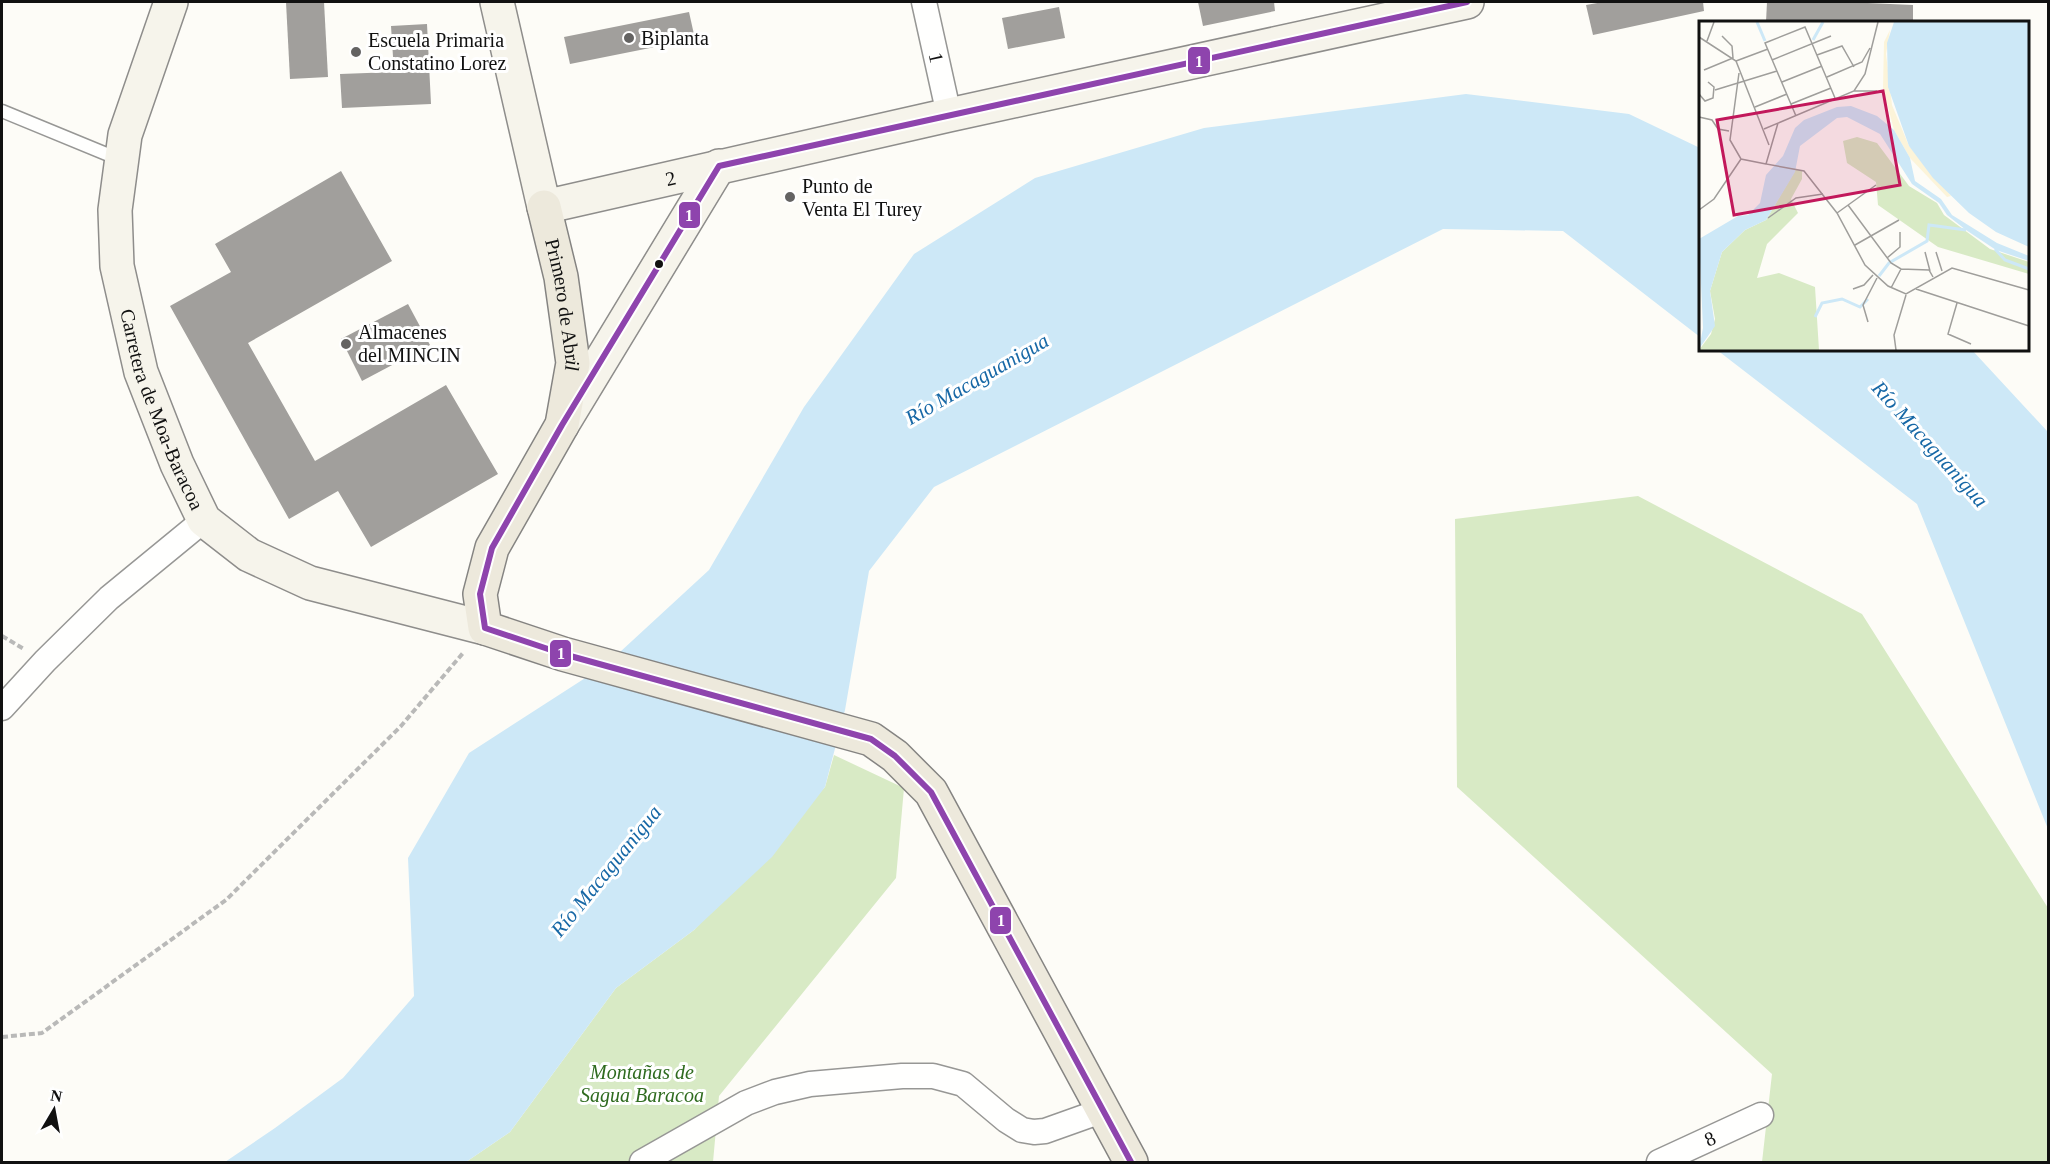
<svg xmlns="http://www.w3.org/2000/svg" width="2050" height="1164" font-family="Georgia,serif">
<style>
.forest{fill:#d8eac5}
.water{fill:#cde8f7}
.building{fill:#a19f9c}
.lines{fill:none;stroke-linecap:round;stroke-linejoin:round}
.lane-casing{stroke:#979795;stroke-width:15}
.street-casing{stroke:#979795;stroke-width:27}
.secondary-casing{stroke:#8e8d8b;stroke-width:36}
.primary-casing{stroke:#858482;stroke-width:36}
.path{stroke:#b9b9b8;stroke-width:4;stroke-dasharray:6 3;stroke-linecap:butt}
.lane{stroke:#fffffe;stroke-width:12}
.street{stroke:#fffffe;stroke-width:24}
.secondary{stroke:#f6f4eb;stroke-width:33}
.primary{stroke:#ede9dc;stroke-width:33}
.bus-1-casing{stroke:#fff;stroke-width:10}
.bus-1{stroke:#8e44ad;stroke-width:6}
.poi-dot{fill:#646362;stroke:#fff;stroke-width:2}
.bus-dot{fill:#111;stroke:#fff;stroke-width:2}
.labels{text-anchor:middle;stroke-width:6;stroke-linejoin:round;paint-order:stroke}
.poi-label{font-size:20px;fill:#111;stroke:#fff;text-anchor:start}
.street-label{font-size:20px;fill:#111;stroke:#fff}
.park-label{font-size:20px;font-style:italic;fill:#2f6b1f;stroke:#fff}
.water-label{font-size:21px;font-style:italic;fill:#1768a6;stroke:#fff}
.inset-river{fill:none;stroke:#cde8f7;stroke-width:3}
.inset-road{fill:none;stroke:#9f9e9b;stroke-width:1.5}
.view{fill:#c2185b;fill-opacity:0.15;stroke:#c2185b;stroke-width:3}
.inset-edge{fill:none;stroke:#111;stroke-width:3}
.line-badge{stroke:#fff;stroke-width:2}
.badge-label{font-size:16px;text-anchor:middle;font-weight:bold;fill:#fff}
</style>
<rect width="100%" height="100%" fill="#fdfcf7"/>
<g class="forest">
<path d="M1638,496l224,118 186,294v254h-286l10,-88 -315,-287 -2,-268z"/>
<path d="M834,755l70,33 -8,90 -177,218 -6,66h-247l44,-30 106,-144 78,-58 131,-143z"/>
</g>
<g class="water">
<path d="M1466,94l163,20 71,34v189l-137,-106 -120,-2 -509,258 -65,84 -24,139 -20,77 -53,70 -78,73 -78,58 -106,144 -44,30h-241l50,-34 68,-50 71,-82 -6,-138 61,-105 138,-89 102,-94 95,-163 110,-153 121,-76 169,-50z"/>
<path d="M1717,350h255l76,82v397l-131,-325z"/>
</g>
<g class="building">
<path d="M286,2h38l4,75 -38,2z"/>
<path d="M1198,2h76l1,9 -72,15z"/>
<path d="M1603,2h100l1,9 -111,24 -7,-30z"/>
<path d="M1767,2h78l68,3v17h-147z"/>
<path d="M1059,7l6,31 -57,11 -6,-31z"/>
<path d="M689,12l6,27 -125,25 -6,-27z"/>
<path d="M427,24l4,80 -89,4 -2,-34 54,-2 -3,-46z"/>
<path d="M341,171l51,90 -144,82 67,118 131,-76 52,89 -127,73 -33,-56 -49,28 -119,-213 61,-34 -16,-28z"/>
<path d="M408,304l22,41 -68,36 -21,-42z"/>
</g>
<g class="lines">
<defs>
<path id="lane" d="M2,111l119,49"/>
<g id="street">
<path id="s1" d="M924,2l25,113"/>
<path d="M2,708l43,-47 64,-63 95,-78"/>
<path d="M642,1162l104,-59 29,-11 35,-8 92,-8h31l30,8 43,36 16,10 12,2 11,-1 59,-21"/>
<path id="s2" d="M1659,1162l102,-47"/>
</g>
<g id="secondary">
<path id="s3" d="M171,2l-46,133 -10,75 2,56 24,106 36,92 27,56 45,35 61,28 175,45"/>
<path id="s4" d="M497,2l47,205 405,-92 518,-113"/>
<path d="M562,425l157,-259"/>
</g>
<g id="primary">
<path id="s5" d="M544,207l17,70 12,86 -11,62 -70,123 -12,46 5,34 78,26 308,85 24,17 36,36 200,370"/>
</g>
</defs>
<use href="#lane" class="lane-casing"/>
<use href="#street" class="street-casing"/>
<use href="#secondary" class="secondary-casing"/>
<use href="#primary" class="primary-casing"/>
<g class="path">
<path d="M2,636l22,13"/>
<path d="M2,1037l40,-4 184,-133 175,-174 62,-73"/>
</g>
<use href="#lane" class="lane"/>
<use href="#street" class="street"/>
<use href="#secondary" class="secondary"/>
<use href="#primary" class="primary"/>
<defs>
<path id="bus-1" d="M1131,1162l-200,-370 -36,-36 -24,-17 -308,-85 -78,-26 -5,-34 12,-46 70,-123 157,-259 748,-164"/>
</defs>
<use href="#bus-1" class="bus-1-casing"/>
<use href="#bus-1" class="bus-1"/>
</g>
<g class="poi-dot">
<circle cx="629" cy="38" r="6"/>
<circle cx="356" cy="52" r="6"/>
<circle cx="790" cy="197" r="6"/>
<circle cx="346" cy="344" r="6"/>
</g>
<circle class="bus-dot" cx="659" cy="264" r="5"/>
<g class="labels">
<g class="poi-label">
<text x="641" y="45">Biplanta</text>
<text x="368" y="47">Escuela Primaria<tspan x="368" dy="23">Constatino Lorez</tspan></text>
<text x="802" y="193">Punto de<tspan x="802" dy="23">Venta El Turey</tspan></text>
<text x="358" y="339">Almacenes<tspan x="358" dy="23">del MINCIN</tspan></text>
</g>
<g class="street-label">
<text dy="7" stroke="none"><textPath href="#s1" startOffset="57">1</textPath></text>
<text dy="7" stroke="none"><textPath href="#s4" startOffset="340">2</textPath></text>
<text dy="7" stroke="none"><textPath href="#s5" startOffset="100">Primero de Abril</textPath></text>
<text dy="7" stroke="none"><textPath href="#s3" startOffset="423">Carretera de Moa-Baracoa</textPath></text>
<text dy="7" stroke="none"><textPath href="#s2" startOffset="56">8</textPath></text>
</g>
<g class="park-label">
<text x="642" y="1079">Montañas de<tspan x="642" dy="23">Sagua Baracoa</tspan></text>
</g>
<g class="water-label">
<text transform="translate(977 379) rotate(-30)" y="7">Río Macaguanigua</text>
<text transform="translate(1930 444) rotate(48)" y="7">Río Macaguanigua</text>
<text transform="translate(606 871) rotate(-51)" y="7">Río Macaguanigua</text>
</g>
</g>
<g transform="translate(1699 21)">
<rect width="330" height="330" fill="#fdfcf7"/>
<path d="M158,116l20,6 32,43 28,17 7,12 46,34 39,13v12l-91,-27 -60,-42 -2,-23 -29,-19 -4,-22zM97,148l6,2v8l-11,20 7,14 -31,31 -10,34 22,-5 36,14 4,63h-120l12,-16 4,-15 -5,-28 12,-39 23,-22 21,-10z" fill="#d8eac5"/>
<path d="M191,9l-4,24 6,51 17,41 42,50 -4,1 -37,-39 -16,-28 -11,-42 1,-46z" fill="#fcf4d9"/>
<path d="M195,1h135v225l-33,-15 -27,-19 -36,-35 -24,-32 -21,-59 -1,-44zM152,85l26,10 17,14 16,28 5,23 26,18 11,16 45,28 32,13v5l-33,-11 -30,-20 -19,-15 -8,-12 -27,-19 -32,-50 -33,-17 -10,1 -37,28 -5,26 -29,48 -21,10 -23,22 -12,39 5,35 -16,23 4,-21 -4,-89 39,-23 10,-1 12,-12 6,-28 17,-19 12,-28 9,-8 33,-13z" fill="#cde8f7"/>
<path class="inset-river" d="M58,1l8,19M114,19l10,-18M296,228l10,11 24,9M180,255l10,-13 38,-22 2,-16 37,5M116,296l7,-14 20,-4 18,8 8,-8"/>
<path class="inset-road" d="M0,16l37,24 33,84M8,20l7,-19M118,34l25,-9 12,21M73,39l59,-24M37,40l32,-12M5,49l29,-12 -1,-12 -10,-10M40,52l-9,67 11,19 25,5M128,56l35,-15 8,-14M83,61l40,-16M16,69l62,-19M155,70h23M0,73l6,7 8,-3 1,-11 -6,-5M92,83l40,-16M56,86l32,-13M97,95l-31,-73 40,-16 30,71M0,96l13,3 6,9 11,2M79,102l-12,41 38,7 33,42 28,52 23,21 18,8 46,-26 77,22M65,108l90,-38 11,-17 13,-52M149,184l43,58 10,6 28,1 4,7M0,189l15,-11 27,-40M138,192l39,-28M69,197l28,-20 27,-4M156,224l44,-25M226,231l5,19M237,231l6,19M188,237l13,-11v-15M192,267l10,-19M154,268l11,-4 9,-10M217,268l113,37M258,282l-9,31 23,10M169,301l-5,-17 14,-27M197,329l-2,-15 12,-40"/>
<path class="view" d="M184,70l17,94 -166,30 -17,-95z"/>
<rect width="330" height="330" class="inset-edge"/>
</g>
<g class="line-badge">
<rect x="1187" y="46" width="24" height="29" rx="6" fill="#8e44ad"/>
<rect x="678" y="201" width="23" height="28" rx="6" fill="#8e44ad"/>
<rect x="549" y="639" width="23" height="29" rx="6" fill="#8e44ad"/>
<rect x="989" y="906" width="23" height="29" rx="6" fill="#8e44ad"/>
</g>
<g class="badge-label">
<text x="1199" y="67">1</text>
<text x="689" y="221">1</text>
<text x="561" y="659">1</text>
<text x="1001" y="926">1</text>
</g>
<rect width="2050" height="1164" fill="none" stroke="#111111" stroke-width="6"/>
<g transform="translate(54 1110) rotate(10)" stroke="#ffffff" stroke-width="4.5" paint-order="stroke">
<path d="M0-4.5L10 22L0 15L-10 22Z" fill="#111111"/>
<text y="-9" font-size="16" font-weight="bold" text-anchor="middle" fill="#111111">N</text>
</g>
</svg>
